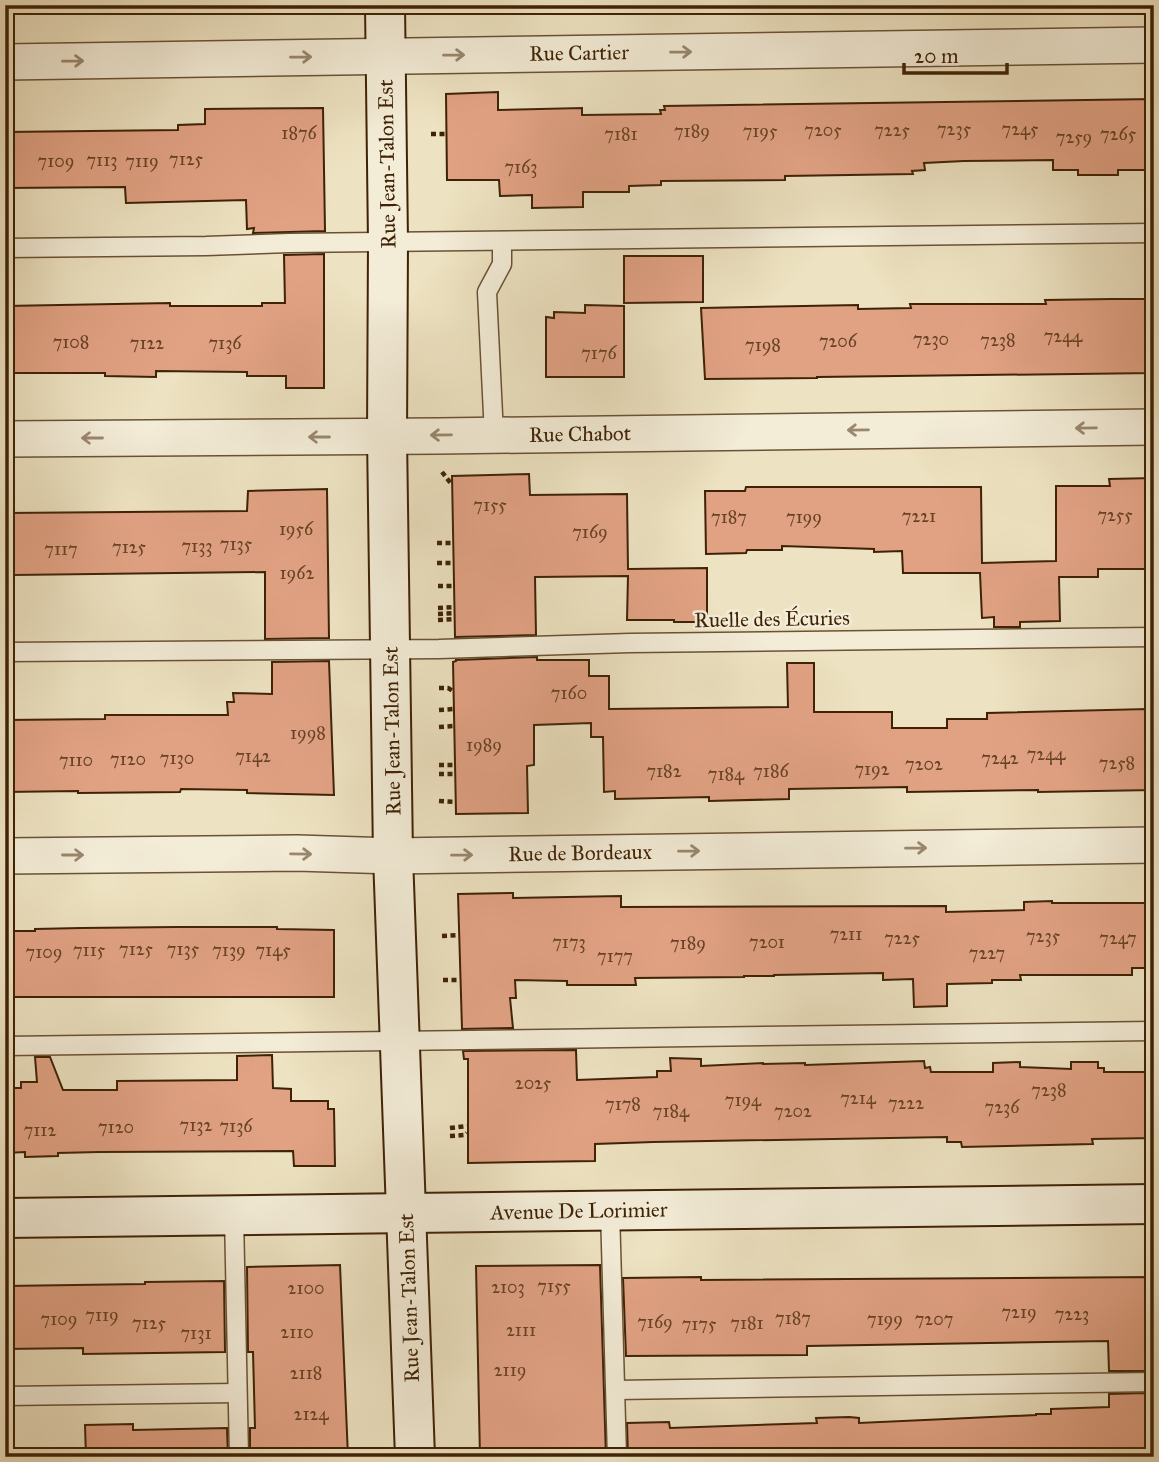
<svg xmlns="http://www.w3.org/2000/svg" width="1159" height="1462" font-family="'IM FELL Great Primer',serif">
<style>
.building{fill:#e1a284;stroke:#3f2205;stroke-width:2}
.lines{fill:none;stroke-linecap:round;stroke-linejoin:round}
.service-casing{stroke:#6a5234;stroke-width:21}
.minor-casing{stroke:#6a5234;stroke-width:38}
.secondary-casing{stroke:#3f2205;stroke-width:42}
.path{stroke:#3f2205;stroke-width:4.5;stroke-dasharray:5 3.5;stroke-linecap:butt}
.service{stroke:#f3ecd7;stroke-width:18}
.minor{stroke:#f3ecd7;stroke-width:35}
.secondary{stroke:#f3ecd7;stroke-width:38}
.oneway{stroke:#99876e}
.labels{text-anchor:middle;stroke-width:5;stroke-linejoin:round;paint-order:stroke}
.number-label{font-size:18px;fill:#684225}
.street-label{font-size:21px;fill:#3f2205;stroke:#f3ecd7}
</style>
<rect width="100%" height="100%" fill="#ede2c1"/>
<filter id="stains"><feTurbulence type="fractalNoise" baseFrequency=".00286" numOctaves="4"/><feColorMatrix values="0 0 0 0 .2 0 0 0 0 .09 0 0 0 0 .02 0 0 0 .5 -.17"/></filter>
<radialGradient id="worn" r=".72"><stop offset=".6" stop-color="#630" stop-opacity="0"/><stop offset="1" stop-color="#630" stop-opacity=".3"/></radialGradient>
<g class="building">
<path d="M498,92v18l84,-2v7l79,-1 -1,-4h5l-1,-4 490,-7v71h-36v5h-40v-5h-25v-10l-89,1 -40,2 1,7 -13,1 1,3 -128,2v4l-124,1v4l-32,1v6h-46v15l-51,1v-13l-32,1 -1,-16h-52l-1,-86z"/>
<path d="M323,108l2,123 -72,2 1,-5 -7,1 -1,-29 -120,3 -1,-16 -120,1v-56l173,-2v-5l27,-1v-15z"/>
<path d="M324,254v134h-38v-12h-39v-4l-91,-1v6l-51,-1v-3h-100v-67l165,-3v3h92v-3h23l-1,-48z"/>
<path d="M624,256h79v46l-79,1z"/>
<path d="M1112,299h33v6h9v68l-337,4v1l-112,1 -4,-71 157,-3v4l53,-1 -1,-4h136l-1,-4z"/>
<path d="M585,305l39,1v71h-78v-60l8,1v-6l31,1z"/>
<path d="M529,474l1,21 97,-1 1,75 79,-1v46h-4v8h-29v-2h-47l1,-44 -93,1 1,58 -81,2 -3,-161z"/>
<path d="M1154,478v91h-56v8h-39l1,44 -40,1v5h-26v-10l-12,1 -2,-45h-77l-1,-22 -28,1v-3l-92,-3v4h-35l-1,3 -40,1 -1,-63h40l1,-4h235l1,76 74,-2v-75h54l-1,-7z"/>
<path d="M327,489l2,149 -64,1v-67l-251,3 -1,-10h-8v-52l242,-2 1,-20z"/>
<path d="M537,657v3h52v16h20v33l179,-2 -1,-44h27v49h78v16h55v-9h40v-6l160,-4v5h7v76l-116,2v-2l-131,2v-5l-118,2v10l-80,2v-4l-94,2v-8l-11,1 -1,-55h-12v-14l-57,2v40l-7,1 1,47 -72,1 -3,-152 3,-1v-1z"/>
<path d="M329,661l5,134 -87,-2v-3l-66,-1 -1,3 -102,1v-2l-73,1v-72l100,-1v-4h123l-1,-13h7l-1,-9 39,1v-32z"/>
<path d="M513,893v5l108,-2v11l325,-1v6l78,-2v-8l28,-1v2h102v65h-22v7h-112l1,5h-29v3l-45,1v22l-33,1 -1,-28 -30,1v-7l-109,2v1h-30v1l-109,1 1,7h-69v-4l-52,-1 1,18h-6l3,30 -51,1 -4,-135z"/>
<path d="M176,927h101v2l57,1v67h-329v-66h30v-2l46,-1z"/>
<path d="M576,1050l1,30 80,-3v-6h14l-1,-13 31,1v7l62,-3v1l42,-1v2l119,-4 1,7 5,-1 1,5h62v-9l27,-1v5l51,2v-7h27v6h6v4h50v66l-62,1 1,5 -131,3 -1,-5h-14v-5l-294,5 -58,2v17l-127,2v-104h-4l-1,-8z"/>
<path d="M272,1055l1,33 18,1v12h37v8h6l1,57h-41l-1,-15 -194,1 -41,1v3l-33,1v-5l-20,1v-65h16v-6h16l-2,-25h15l13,33h54v-9l120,-1v-24z"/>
<path d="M340,1265l8,192h-98v-29h5l-2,-76h-5l-1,-85z"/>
<path d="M600,1265l6,192h-126l-4,-191z"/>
<path d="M701,1277v3l453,-3v71h-9l1,23h-37l-1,-30 -301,5v9l-181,1 -3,-78z"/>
<path d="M224,1281l1,71 -142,2v-6l-78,1v-63l140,-2v-2z"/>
<path d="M1146,1393l2,64h-520l-1,-34 42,-1 1,6 147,-5 -1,-5 33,-1 10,1v5l177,-8v-1h15v-5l58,-2v-13z"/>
<path d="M133,1424v6l94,-2 1,29h-142l-1,-32z"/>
</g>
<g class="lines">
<defs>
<g id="service">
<path d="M5,248l201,-2 83,-3 865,-10"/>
<path d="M494,435l-7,-143 15,-28v-23"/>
<path d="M5,652l434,-3 191,-6 524,-6"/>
<path d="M5,1046l1149,-15"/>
<path d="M610,1210l7,247"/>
<path d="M234,1215l5,242"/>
<path d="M616,1390l538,-8"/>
<path d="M5,1396l232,-3"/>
</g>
<g id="minor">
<path d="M5,62l1149,-17"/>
<path d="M5,439l434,-3 715,-9"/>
<path d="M5,856l292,-3 96,3 761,-11"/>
</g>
<g id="secondary">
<path d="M385,5l3,237 -1,194 6,420 22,601"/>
<path d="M5,1218l1149,-14"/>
</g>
</defs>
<use href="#service" class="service-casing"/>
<use href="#minor" class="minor-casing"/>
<use href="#secondary" class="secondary-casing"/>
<g class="path">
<path d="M438,11l9,-1"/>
<path d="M431,134h16"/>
<path d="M442,472l10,13"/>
<path d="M437,543h17"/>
<path d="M437,563h17"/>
<path d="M438,586h16"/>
<path d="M438,608l17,-1"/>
<path d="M438,614l17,-1"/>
<path d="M438,620l16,-1"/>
<path d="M439,688h9l5,3"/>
<path d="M439,710l14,-1"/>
<path d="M439,727l15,-1"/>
<path d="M439,765h16"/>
<path d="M439,774h16"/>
<path d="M439,801l17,1"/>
<path d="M442,936l17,-1"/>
<path d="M443,980h18"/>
<path d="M450,1128l17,-2"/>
<path d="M450,1136l15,-1 2,-2"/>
</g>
<use href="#service" class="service"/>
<use href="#minor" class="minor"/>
<use href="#secondary" class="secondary"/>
</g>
<defs><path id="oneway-shaft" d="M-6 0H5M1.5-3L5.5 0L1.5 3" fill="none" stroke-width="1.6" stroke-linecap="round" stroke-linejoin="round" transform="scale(1.75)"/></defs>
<g class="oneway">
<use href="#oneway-shaft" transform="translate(681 52) rotate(-1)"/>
<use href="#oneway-shaft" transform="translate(454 55) rotate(-1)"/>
<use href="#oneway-shaft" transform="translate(301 57) rotate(-1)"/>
<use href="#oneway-shaft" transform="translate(73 61) rotate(-1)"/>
<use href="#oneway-shaft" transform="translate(1086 428) rotate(179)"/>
<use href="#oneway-shaft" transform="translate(858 430) rotate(179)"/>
<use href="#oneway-shaft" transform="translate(441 435) rotate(179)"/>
<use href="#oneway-shaft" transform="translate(319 437) rotate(180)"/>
<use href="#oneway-shaft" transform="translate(92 438) rotate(180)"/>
<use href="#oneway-shaft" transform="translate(916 848) rotate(-1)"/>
<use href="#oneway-shaft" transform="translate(689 851) rotate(-1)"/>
<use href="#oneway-shaft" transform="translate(301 854) rotate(1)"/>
<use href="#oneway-shaft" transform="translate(73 855)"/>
<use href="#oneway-shaft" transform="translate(462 855) rotate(-1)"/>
</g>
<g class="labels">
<g class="number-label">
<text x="954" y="135">7235</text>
<text x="1020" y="135">7245</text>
<text x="823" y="136">7205</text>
<text x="892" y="136">7225</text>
<text x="692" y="137">7189</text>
<text x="760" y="137">7195</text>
<text x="299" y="139">1876</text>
<text x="621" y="140">7181</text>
<text x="1118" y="140">7265</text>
<text x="1074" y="143">7259</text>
<text x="186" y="165">7125</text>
<text x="102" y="166">7113</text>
<text x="56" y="167">7109</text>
<text x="142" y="167">7119</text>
<text x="521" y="173">7163</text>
<text x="1063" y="342">7244</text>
<text x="931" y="345">7230</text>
<text x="998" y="346">7238</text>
<text x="838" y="347">7206</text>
<text x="71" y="348">7108</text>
<text x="147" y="349">7122</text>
<text x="225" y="349">7136</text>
<text x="763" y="351">7198</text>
<text x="599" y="359">7176</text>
<text x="490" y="511">7155</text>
<text x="1115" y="521">7255</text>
<text x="919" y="522">7221</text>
<text x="729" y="523">7187</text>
<text x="804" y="523">7199</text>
<text x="296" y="535">1956</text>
<text x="590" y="538">7169</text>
<text x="236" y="550">7135</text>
<text x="197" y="552">7133</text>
<text x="129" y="553">7125</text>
<text x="61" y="555">7117</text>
<text x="297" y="579">1962</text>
<text x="569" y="699">7160</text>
<text x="308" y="739">1998</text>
<text x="484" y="751">1989</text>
<text x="1046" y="760">7244</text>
<text x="253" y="762">7142</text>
<text x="177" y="764">7130</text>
<text x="1000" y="764">7242</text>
<text x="128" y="765">7120</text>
<text x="76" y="766">7110</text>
<text x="1117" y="769">7258</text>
<text x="924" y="770">7202</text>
<text x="872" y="775">7192</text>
<text x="664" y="777">7182</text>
<text x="771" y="777">7186</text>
<text x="726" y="780">7184</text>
<text x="846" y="940">7211</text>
<text x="1043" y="942">7235</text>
<text x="902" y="944">7225</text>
<text x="1118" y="944">7247</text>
<text x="569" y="948">7173</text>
<text x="767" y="948">7201</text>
<text x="688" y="949">7189</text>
<text x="136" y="955">7125</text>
<text x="183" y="955">7135</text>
<text x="89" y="956">7115</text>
<text x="229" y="956">7139</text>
<text x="273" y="956">7145</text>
<text x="44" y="958">7109</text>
<text x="987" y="959">7227</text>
<text x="615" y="962">7177</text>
<text x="533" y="1089">2025</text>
<text x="1049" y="1096">7238</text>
<text x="858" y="1104">7214</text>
<text x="743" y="1106">7194</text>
<text x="906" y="1109">7222</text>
<text x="623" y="1110">7178</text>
<text x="1002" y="1113">7236</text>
<text x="671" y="1117">7184</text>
<text x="793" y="1117">7202</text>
<text x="196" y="1131">7132</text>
<text x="236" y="1132">7136</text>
<text x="116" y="1133">7120</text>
<text x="40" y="1136">7112</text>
<text x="554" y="1292">7155</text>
<text x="508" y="1293">2103</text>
<text x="306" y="1294">2100</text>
<text x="1019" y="1318">7219</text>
<text x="1072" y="1320">7223</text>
<text x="102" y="1321">7119</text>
<text x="793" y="1324">7187</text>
<text x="59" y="1325">7109</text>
<text x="885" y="1325">7199</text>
<text x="934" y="1325">7207</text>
<text x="655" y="1328">7169</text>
<text x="149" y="1329">7125</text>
<text x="747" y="1329">7181</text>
<text x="699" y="1330">7175</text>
<text x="521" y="1336">2111</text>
<text x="297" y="1338">2110</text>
<text x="196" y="1339">7131</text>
<text x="510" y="1376">2119</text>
<text x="306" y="1379">2118</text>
<text x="311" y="1420">2124</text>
</g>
<g class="street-label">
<text transform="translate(579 53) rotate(-1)" y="7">Rue Cartier</text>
<text transform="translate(387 164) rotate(-91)" y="7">Rue Jean-Talon Est</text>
<text transform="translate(580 434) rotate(-1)" y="7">Rue Chabot</text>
<text transform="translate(772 619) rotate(-1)" y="7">Ruelle des Écuries</text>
<text transform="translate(392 731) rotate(-91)" y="7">Rue Jean-Talon Est</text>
<text transform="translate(580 853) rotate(-1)" y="7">Rue de Bordeaux</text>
<text transform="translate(579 1211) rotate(-1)" y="7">Avenue De Lorimier</text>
<text transform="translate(409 1298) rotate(-92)" y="7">Rue Jean-Talon Est</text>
</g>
</g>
<rect width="1159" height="1462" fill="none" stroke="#ede2c1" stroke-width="28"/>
<rect x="7" y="7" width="1145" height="1448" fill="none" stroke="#3f2205" stroke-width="3.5"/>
<rect x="14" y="14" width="1131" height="1434" fill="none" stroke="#3f2205" stroke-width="2"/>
<path d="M904 63v10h103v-10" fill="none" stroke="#3f2205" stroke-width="3.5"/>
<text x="914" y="63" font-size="21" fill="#3f2205" stroke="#f3ecd7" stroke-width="5" paint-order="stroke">20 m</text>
<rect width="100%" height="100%" filter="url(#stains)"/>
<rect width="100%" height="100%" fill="url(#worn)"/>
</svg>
